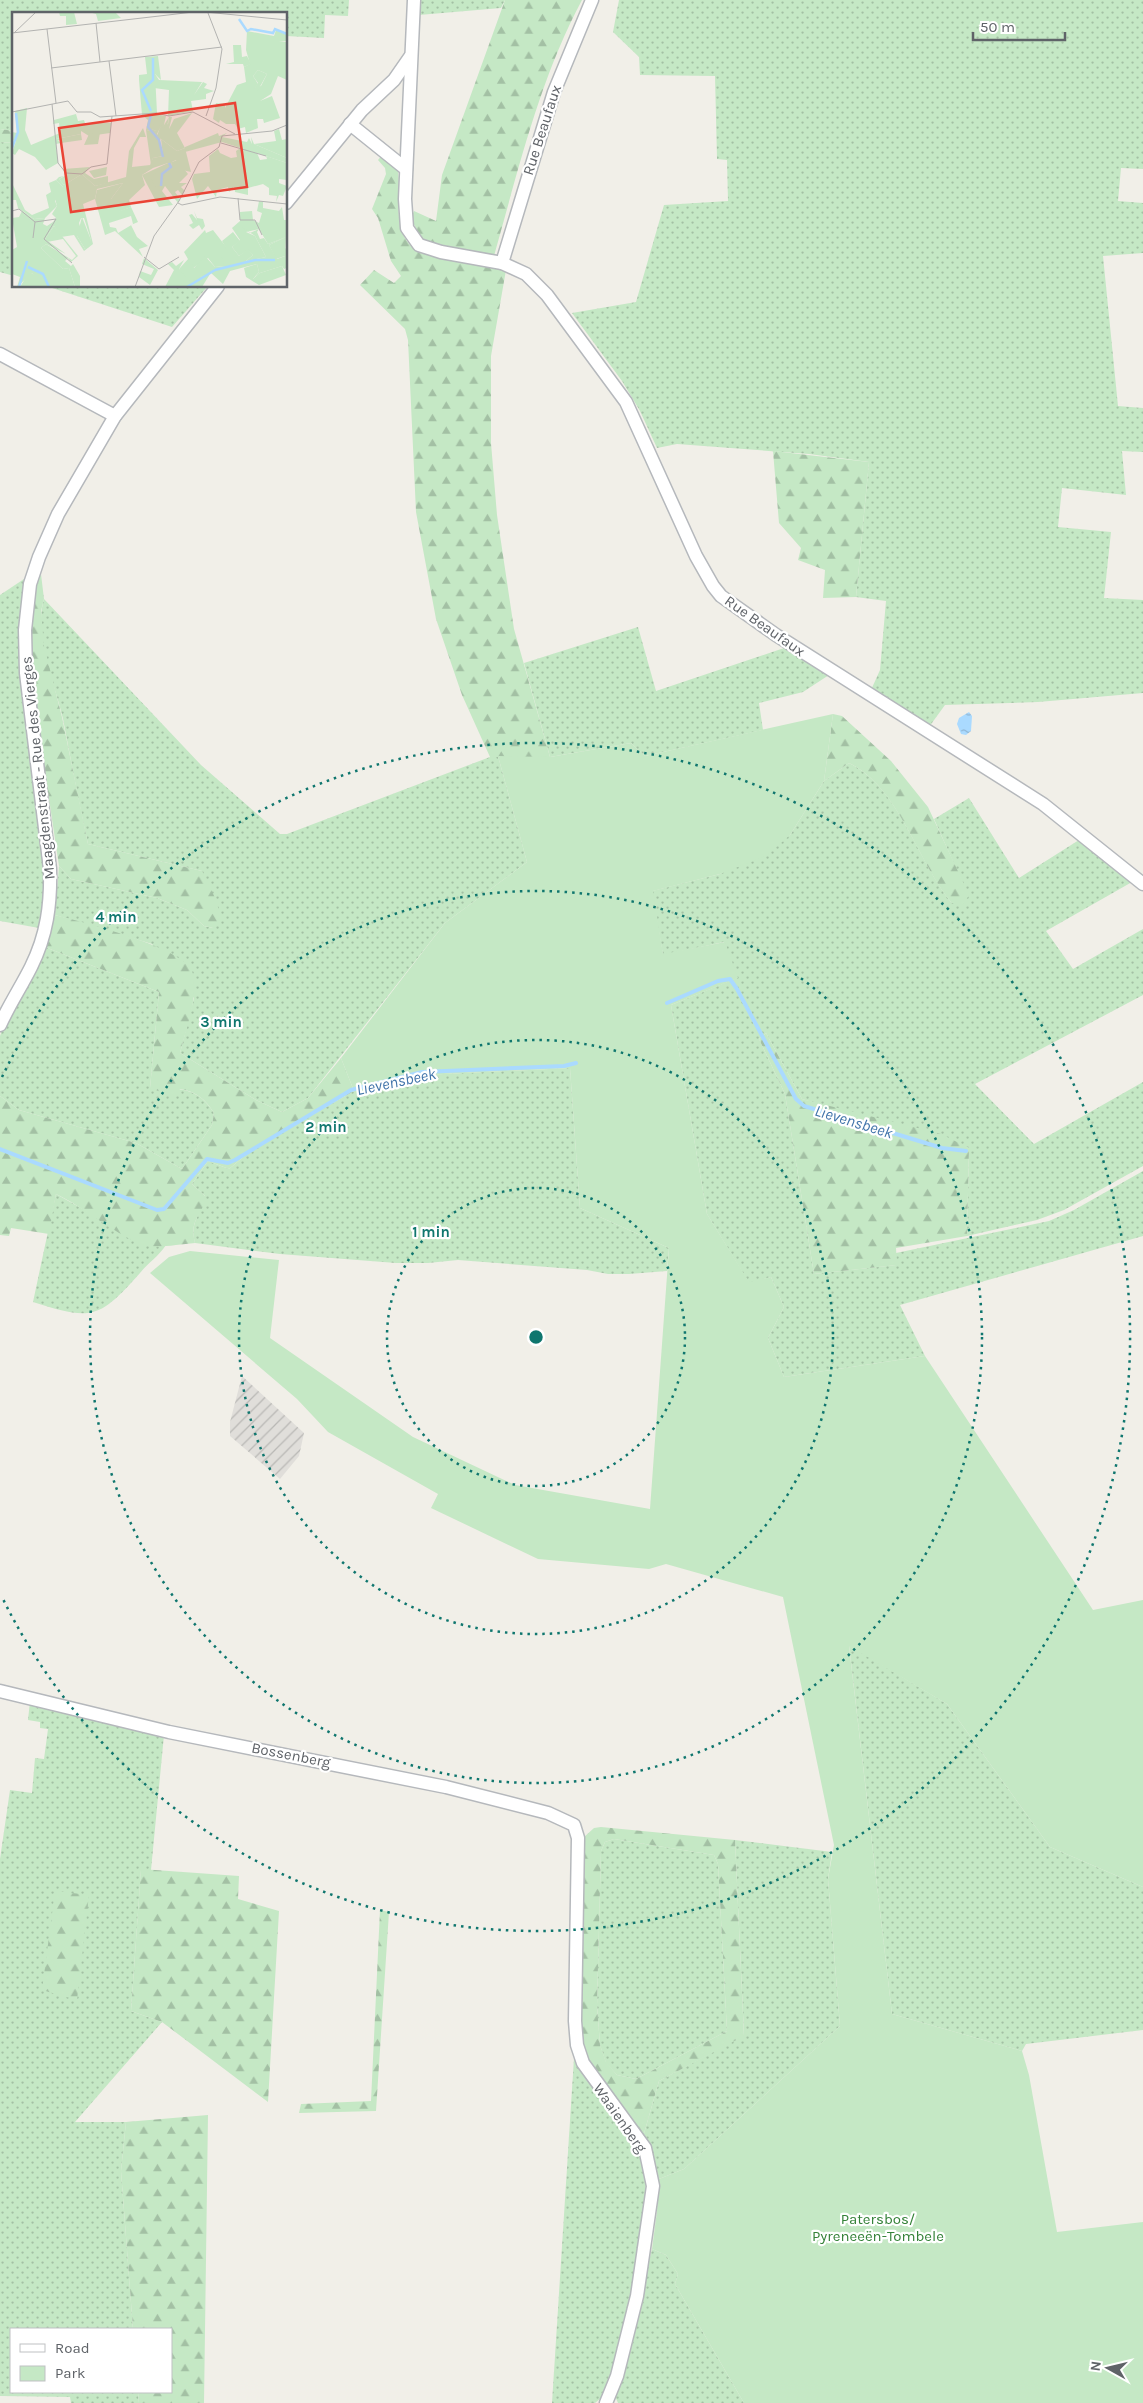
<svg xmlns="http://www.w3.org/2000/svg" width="1143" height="2403" font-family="Karla,sans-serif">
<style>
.industrial{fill:url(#industrial-furrows)}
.grass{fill:url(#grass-dots)}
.forest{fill:url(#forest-firs);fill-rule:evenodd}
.park{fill:#c5e8c5}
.water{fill:url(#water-ripples)}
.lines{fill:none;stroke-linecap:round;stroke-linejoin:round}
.stream{stroke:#aadaff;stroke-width:4}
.street-casing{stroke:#b5b8bc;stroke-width:15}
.street{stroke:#fff;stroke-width:12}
.ring{fill:none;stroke:#0f766e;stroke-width:2.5;stroke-dasharray:2.5 5}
.labels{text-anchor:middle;stroke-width:4.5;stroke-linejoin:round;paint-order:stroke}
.street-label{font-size:15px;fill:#5f6368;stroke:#fff}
.park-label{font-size:15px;fill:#348238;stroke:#fff}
.water-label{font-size:16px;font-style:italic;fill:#4174aa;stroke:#fff}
.inset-river{fill:none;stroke:#aadaff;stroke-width:2.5}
.inset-road{fill:none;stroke:#b3b3b1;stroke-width:1}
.view{fill:#ea4335;fill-opacity:0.15;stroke:#ea4335;stroke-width:2.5}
.inset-edge{fill:none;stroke:#5f6368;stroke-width:2.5}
.centre{fill:#0f766e;stroke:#fff;stroke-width:2.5}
.ring-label{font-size:15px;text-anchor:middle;font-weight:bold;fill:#0f766e;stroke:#fff;stroke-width:4.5;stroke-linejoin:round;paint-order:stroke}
</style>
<defs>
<pattern id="industrial-furrows" width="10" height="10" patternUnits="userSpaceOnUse" patternTransform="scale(1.25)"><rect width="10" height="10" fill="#e0deda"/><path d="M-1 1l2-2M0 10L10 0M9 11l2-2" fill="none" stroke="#b9b8b5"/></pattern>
<pattern id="grass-dots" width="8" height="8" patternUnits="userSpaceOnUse" patternTransform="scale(1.25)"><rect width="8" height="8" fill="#c5e8c5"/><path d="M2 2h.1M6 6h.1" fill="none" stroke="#a3c0a4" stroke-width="1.8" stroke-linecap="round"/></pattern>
<pattern id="forest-firs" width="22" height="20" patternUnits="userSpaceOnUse" patternTransform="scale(1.25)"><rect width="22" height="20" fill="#c5e8c5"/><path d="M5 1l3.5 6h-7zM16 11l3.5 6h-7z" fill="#a3c0a4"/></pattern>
<pattern id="water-ripples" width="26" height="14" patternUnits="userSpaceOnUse" patternTransform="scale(1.25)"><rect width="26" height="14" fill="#aadaff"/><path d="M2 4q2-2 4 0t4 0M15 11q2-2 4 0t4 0" fill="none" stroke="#8eb4d2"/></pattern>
</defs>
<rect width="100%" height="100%" fill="#f1efe8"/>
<path class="industrial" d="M242,1376l62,57 -5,23 -19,23 -50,-43v-14z"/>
<g class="grass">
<path d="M0,0h349l-1,16 -23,-1 -1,23 -38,-2v-22h-272v117l-14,-2z"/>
<path d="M420,0h85l-4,8 -82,7z"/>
<path d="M619,0h524v169l-22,-1 -3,33 25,2v50l-40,3 15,150 25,2v44l-21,-1 4,44 -64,-7 -4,39 53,5 -7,66 39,2v93l-105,9 -93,3 -16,22 -58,-37 9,-20 6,-69 -30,-4 13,-135 -60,-8 -132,-10 -20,4 -17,-37 -18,-30 -50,-68 64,-11 28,-97 64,-4 -1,-41 -10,-1 -2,-83 -75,-1 -1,-18 -26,-25z"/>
<path d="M0,142l14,1v133l-14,-4z"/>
<path d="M46,286h162l-36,41z"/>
<path d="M24,579l-5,75 24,206 1,27 -5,41 -39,-7v-326z"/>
<path d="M44,599l157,166 79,69h7l203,-77 8,-1 29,106 -82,61 -137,175 -26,14 -26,-12 -76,-47 14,-55 -42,-54 -97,-29 4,-49 12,13 86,19 30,12 17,16 9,2 -11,-57 -114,-27c-9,-41 -17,-83 -25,-125 -8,-35 -30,-85 -19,-120z"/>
<path d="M638,627l18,64 131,-44 42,28 -26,17 -44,11 4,27 -118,26 -14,-13 -81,14 -26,-94z"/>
<path d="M849,763c51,25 68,98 103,140l16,-8 -34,-76 35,-21 50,80 60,-38 53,42 -86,49 27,38 70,-40v66l-168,89 59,60 109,-62v84l-79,44 -27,10 -70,16 2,-88 -167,-49 -36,-66 -7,6 26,55 29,180 82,-9v-12l153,-32 25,-11 69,-39v65l-243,69 25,51 -141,21 -16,-39 16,-31 -13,-30 -22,6 -42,-69 -36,-209 66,-27 -13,-36 -61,13 -11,-64 68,-17 70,-39 34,-54z"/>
<path d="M45,947l114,45 -9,96c30,1 47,-2 64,25l-2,12 -30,44 -46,-26 -117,-33 -19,-14v-60l4,-12z"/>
<path d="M570,1068l10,140 89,40 -2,23 -38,3h-21l-21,-4 -129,-10 -30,3h-32l-116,-9 -85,-11c-6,-21 6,-28 10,-47l-13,-12 16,-23 21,8 25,-21 100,-57 69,-16z"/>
<path d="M56,1194l93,52 17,-1c-7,11 -18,18 -26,28 -41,46 -48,48 -107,29z"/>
<path d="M849,1645l98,59 103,143 93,40v143l-117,14 -4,7 -130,-37z"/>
<path d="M30,1701l134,34 -13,135h-10l-10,141 31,11 -87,100h51l-5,49 12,158h-122v63h127l1,11h-68l-1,-6 -70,-1v-537l10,-69 22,3 3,-35 9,1 4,-30 -8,-1v-6l-12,-2z"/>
<path d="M614,1839l100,16 4,9 9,167 -91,48 -19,-4 -11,-12 -6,-18 -3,-40 4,-154 4,-9z"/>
<path d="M735,1840l97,12 -4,27 12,147 -156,143 -25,10 -8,-28 -8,-14 16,-56 85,-46z"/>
<path d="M574,2058l65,90 7,31 -1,29 -12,84 -27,102 -11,9h-43z"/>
<path d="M652,2249l14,6 12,19 -3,10 69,119h-126l-3,-7z"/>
</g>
<g class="forest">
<path d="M505,0h77c-42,78 -64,171 -88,256l-64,-13 -10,-6 -9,-19 3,-7 22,10 6,-46z"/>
<path d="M0,129l14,2v12l-14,-1z"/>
<path d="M382,155l16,16c4,30 -9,63 22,82l86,17 -15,86v87l6,72 17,114 36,128h-60l-28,-62 -26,-76 -20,-107 -8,-172 -3,-11 -45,-44 14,-15 20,13 7,-7 -10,-15 -13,-43 -6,-9 14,-35 -1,-6 -7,-8z"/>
<path d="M773,451l96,11 -13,135 -33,1 2,-28 -27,-10 3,-12 -22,-25z"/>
<path d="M41,574l3,25 -3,12 3,35 18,71 26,127 114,27 15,31 3,16 -7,10 -9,-2 -17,-16 -30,-12 -86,-19 -12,-13c-6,-40 -12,-81 -18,-121 -7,-53 -23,-121 0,-171z"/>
<path d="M833,714l9,2 49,45 37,46 41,88 -6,10 -11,-2c-35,-41 -52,-115 -103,-140l-25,18z"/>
<path d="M55,915c26,7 134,33 138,59 5,27 -7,54 -13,79l76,47 26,12 26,-14 33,-40 13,33 -100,57 -25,21 -21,-8 -16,23 13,12 1,5c-8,17 -16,21 -11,42 -15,1 -33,5 -47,3 -26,-6 -64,-39 -92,-52l-7,40 -38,-6 -2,8 -9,-1v-139l19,14 117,33 46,26 30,-44 2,-12c-9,-14 -17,-21 -34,-24l-5,8 -25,-9 9,-96 -114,-45z"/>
<path d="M766,1033l36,66 139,35 28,14 -2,88 -71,12 1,17 -83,9 -29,-180 -26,-55z"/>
<path d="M601,1827l134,13 9,196 -85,45 -16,56 -52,-68 -10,-25 2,-206 11,-10zM614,1839l100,16 4,9 9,167 -91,48 -19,-4 -11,-13 -6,-17 -3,-40 4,-154 4,-9z"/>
<path d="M141,1869l98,7 -1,23 41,12 -11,191 -106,-80 -31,-11z"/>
<path d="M55,1891l34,4 -12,105 -35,-10z"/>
<path d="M380,1910l9,2 -13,199 -77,2 2,-9 70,-3z"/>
<path d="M208,2115l-4,288h-65l-1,-11h33v-63h-38l-12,-158 5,-49z"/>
</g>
<path class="park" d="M833,714l-9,67 -34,54 -24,21 -46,18 -67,17 10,63 62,-12 13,36 -67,27 36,209 42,68 22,-5 13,30 -16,31 16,39 141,-21 168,254 50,-10v287l-93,-40 -103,-143 -98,-58 43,368 130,37 7,24 28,157 86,-10v181h-399l-69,-119 3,-10 -12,-19 -14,-6 5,-38 2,-32 25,-10 156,-143 -12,-147 6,-34 -51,-248 -117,-33 -17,5 -111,-10 -107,-51 7,-14 -110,-62 -31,-33 -147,-126 19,-16 21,-6 89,9 -9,78 143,99 102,48 135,24 19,-261 -89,-40 -10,-140 -147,7 -69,16 -13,-33 104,-135 82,-61 -29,-106 52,1 81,-14 14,13z"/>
<path class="water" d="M969,712l3,4 -1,15 -5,4 -5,-1 -4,-10 2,-6z"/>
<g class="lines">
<g class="stream">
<path d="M667,1003l51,-22 12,-2 7,10 59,110 8,7 138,42 24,3"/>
<path d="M0,1149l157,61 7,-1 43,-50 21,4 7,-3 116,-70 71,-18 142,-6 12,-3"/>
</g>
<defs>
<g id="street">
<path d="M414,0l-9,199 2,29 12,17 22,7 61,11 24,11 21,21 79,107 70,154 17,30 8,10 55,39 267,169 100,80"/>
<path d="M350,124l56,45"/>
<path d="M286,203l76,-93 32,-30 16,-23"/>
<path d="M502,263l52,-171 38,-92"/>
<path d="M0,354l115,62"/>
<path d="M0,1025c9,-20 21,-38 31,-58 16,-32 20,-63 19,-98l-24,-196 -1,-43 5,-46 9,-27 19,-43 57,-98 103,-130"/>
<path d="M0,1691l169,41 277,55 102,26 26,12 4,13 -3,183 2,24 6,18 62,85 8,38 -16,110 -20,80 -11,27"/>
</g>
</defs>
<use href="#street" class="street-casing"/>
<use href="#street" class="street"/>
</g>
<g class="ring">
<circle cx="536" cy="1337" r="149"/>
<circle cx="536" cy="1337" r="297"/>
<circle cx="536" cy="1337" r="446"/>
<path d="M2 1077A594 594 0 1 1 2 1597"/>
</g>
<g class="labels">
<g class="street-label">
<text transform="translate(542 130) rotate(-72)" y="5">Rue Beaufaux</text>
<text transform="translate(765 626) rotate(35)" y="5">Rue Beaufaux</text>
<text transform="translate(38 768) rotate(-96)" y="5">Maagdenstraat - Rue des Vierges</text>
<text transform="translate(291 1755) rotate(11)" y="5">Bossenberg</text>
<text transform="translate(620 2118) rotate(55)" y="5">Waaienberg</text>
</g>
<g class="park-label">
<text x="878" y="2224">Patersbos/<tspan x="878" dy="17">Pyreneeën-Tombele</tspan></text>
</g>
<g class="water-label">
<text transform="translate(396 1081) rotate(-12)" y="6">Lievensbeek</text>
<text transform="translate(854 1121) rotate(17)" y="6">Lievensbeek</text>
</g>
</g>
<g transform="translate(12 12)">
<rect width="275" height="275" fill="#f1efe8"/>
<path d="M47,0h15l3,12 -11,1v-9h-6zM77,0h26l6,6 -23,3 -2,-7zM264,18l11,5v6l-8,1h8v38l-9,-4 -7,18 -11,7 12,-5 8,22 -16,5 -1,-4h-6l1,9 -12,5 -1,-6 -7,2 -3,-5h-9l-6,-4 -1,3 -6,-4 3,-16 9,1v4l12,-23 9,-3 -2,-15 6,-3 -4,-14 1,-19 27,5zM246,58l9,4 -6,12 -6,2 3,-4 -5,-8zM143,62l4,6 43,2 -8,13 9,-13 4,2 -3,4 10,3 -8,3v5l-15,2 2,10 -25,5 1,-26 -15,-2zM15,96l-2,22 6,15 29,-12 -1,-10 -6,1 1,-4 22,-6 2,7 6,-1 1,3h26l-1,10 -21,3 -8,-5v3l-25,5 5,4 -5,1 2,19 -12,7 -11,-13 -16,-8 -4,6 -3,-2 4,-12 -4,-1v-8l5,1 -2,-22zM180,101l-15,20 8,15 -8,3 -20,-15 3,-9 8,-3 1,-7h3l-3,12 5,-10zM143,102l11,2 -2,9 -8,6 -5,-2zM267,117l3,11 5,-1v19l-33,-14 22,-3 -2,-10zM134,118l6,1 7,10 4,15 -10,2 -2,7zM230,135l15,6 3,7 7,-1 -1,-3 21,7v17l-8,-1v4l8,3 -4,10 -4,-1 -3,7 1,-6 -8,-1v-7l-6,-4 -15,4v7l-13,-3 -1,-5 -5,5 -1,-5 -11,3 -1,7 -8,-11 -11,13 -5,-20 2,-5 16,-2 -1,-16 9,-7 2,4 11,5 6,-1 -1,-6zM165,148l11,14 -9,9h8l-6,4 4,4 -3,4 -4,-5 -3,2 5,7 -2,4 -13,-17 -3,5 11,14 -14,2 -17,-32 26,-12 3,4 1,-5zM78,155l-5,6 9,6 14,-3v7l-13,3 -13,-12 -18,11 -5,-6 6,-3 -2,-7zM95,155l-1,8 -12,3 -5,-7zM44,168l7,7 -8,14 2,5 -12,12 -11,1 -16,-11 -2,-8h-4v-17l13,27 7,5 17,-7 -3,-13 5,-3 -2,-9zM111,171l-12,16v15l20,-7 7,15 -7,3 6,12 11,9 -9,3 4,8 -28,-26 -10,4 -10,-36 2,-9zM119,204l2,8 -15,9 -2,-5 -6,-1 -1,-4zM247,189l4,1v6l16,3 3,-4 2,13h3l-2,36 -9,3 -7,-14 17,-8 -18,7 -9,-15 -13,3 9,4 11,21 -20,4 7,-6 -5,-5 -9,6 -7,-9 8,-7 -8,-12 8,-7v-9l12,-1 1,9 6,3 3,-10 -5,-2zM182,199l3,7 6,1 2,7 -3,4 -3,-5 -6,4 -4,-4 4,-2 -4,-8 3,-1 5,6zM70,205l9,23 -2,7 -4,2 -8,-13zM42,214l24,30 -7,6 -3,-4 -3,3 6,5 2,-2 7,12v11h-5l-6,-19 -6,1 -22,-21 5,-4 26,16 4,-4 -13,-17 -16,3 -2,-3zM193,218l1,3 7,-3 14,18 -2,18 -10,1 -7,-9 -15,10 -9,-16zM132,246l14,12 -8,15 -11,-8 1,-6 11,4 3,-6 -12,-5zM172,248l-5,9 16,9 15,-4 -8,13h-37l9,-17 -6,-6 4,-2 4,4zM245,252l2,8 -6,7 7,-6 22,-7 4,9 -27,10 -13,-8 -2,-9zM20,261l11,8 3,6h-26l8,-13z" fill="#c5e8c5" fill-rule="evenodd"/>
<path d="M221,33h8l1,12 5,-1 4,8 -7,3 -1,-3h-17l8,-2zM146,44l3,24 -6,-6 2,39 -5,16 4,2 1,-5 7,-1 5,-8 -2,10 -7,1 -3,6 4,5 -2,2 -7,-10 -6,-1 2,-10 -6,-5 -3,-35v-5l8,-1 -2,-17zM246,58l9,4 -10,18 -3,-3 4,-6 -5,-7zM88,121l-2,11 -14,1 5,-11zM206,121l1,3 8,-3 -5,4 25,5 2,-4 3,6 -1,-7 3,7 33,14v5l-65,-21 -37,10v-5zM69,122l1,6 -21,3 -1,-3 -4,1v-2zM155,158l-6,16 -6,1 -5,-11zM230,215l8,6 9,-4 -2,3 3,7 4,-1 4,6 18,-7 -17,8 8,14 8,-3 -2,-7 4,-1v20l-3,1 -2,-3 -22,7 -7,7 6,-8 -2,-8 -12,3 -15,4 -7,13 -12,-11 -21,8 -11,-12 10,-11 5,10 11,-12 10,11 10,-1 -5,-13 6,-5 -4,-7 11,-9 7,9 -8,6 7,9 9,-7 5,6 -7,6 20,-4 -11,-21z" fill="#c5e8c5"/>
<path d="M131,116l3,9h-6l-6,11 -2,19 18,-2 3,-7 10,-2 -2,-17 16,12 8,-3 6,24 -9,-2 -6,-10 -4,2 -1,6 -3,-5 -15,5 -11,7 3,10 -16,15 2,7 -20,8v-16l12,-16 -26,6 -2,10 -12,5 10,40 -9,7 -10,-16 -13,2 -7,-11 -9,13 21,15 -20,-10 -5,4 22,21 6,-1 6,19h-29l-14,-14 -15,14 3,-10 -8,-3v-24l5,-3 -5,-29 7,-1 3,-6 12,8 11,-1 -2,6 4,2 6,-4 3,-4 -4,-4 5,-8 -4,-15 10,-4 -7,-7 3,-3 5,-1 -5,3 5,6 18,-11 13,12 31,-9 3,-26zM69,206h3l7,22 -6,9 -8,-13 5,-2 -3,-11z" fill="#c5e8c5" fill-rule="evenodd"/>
<path class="inset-river" d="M227,7l8,12 4,-2 22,4 2,-4 12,5M139,99l-9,-21 11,-10v-22M139,103l-3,12 11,13 4,17M0,136l6,-16 -2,-19M149,174l1,-12 9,-7 -2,-4M16,255l15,7 6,13M203,258l40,-10h20M7,275l8,-26M175,275l28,-17"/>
<path class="inset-road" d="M193,0l82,8M156,3l25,-3M84,11l4,39M35,17l9,74M0,21l156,-18M2,21l22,-21M97,49l7,55M39,56l171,-21M40,92l6,59 8,10 16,1 9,-7 16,-3 5,-48M0,100l56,-11 9,11h14l9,5 56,-4 13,3 24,-4 42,22M194,104l10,-28 6,-39 -14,-36M209,131l45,13M226,186l2,22h15l7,15M166,191l4,2 38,-8 67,7M0,199l7,-2 16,13 21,-3M44,207l-12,20 28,24M21,226l2,-16M132,245l15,12 20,-12M123,275l19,-51 25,-35 20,-39 20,-15 3,-11 50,-5 15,-6"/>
<path class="view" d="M223,91l12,84 -176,25 -12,-84z"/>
<rect width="275" height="275" class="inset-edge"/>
</g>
<circle cx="536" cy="1337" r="8" class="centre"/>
<g class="ring-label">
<text x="116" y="922">4 min</text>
<text x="221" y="1027">3 min</text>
<text x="326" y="1132">2 min</text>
<text x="431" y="1237">1 min</text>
</g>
<rect x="10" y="2328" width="162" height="65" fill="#ffffff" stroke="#bfc1c3"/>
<rect x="20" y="2344" width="25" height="8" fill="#ffffff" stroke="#bfc1c3"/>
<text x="55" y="2353" font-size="15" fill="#5f6368">Road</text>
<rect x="20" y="2366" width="25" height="15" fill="#c5e8c5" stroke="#bfc1c3"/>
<text x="55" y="2378" font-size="15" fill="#5f6368">Park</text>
<g transform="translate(1108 2368) rotate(278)" stroke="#ffffff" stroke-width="4" paint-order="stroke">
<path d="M0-4L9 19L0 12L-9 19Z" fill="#5f6368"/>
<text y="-8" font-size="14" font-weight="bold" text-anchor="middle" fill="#5f6368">N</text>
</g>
<path d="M973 32v8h92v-8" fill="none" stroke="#5f6368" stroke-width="2.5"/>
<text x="980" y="32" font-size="15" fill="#5f6368" stroke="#ffffff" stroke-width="4" paint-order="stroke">50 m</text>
</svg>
